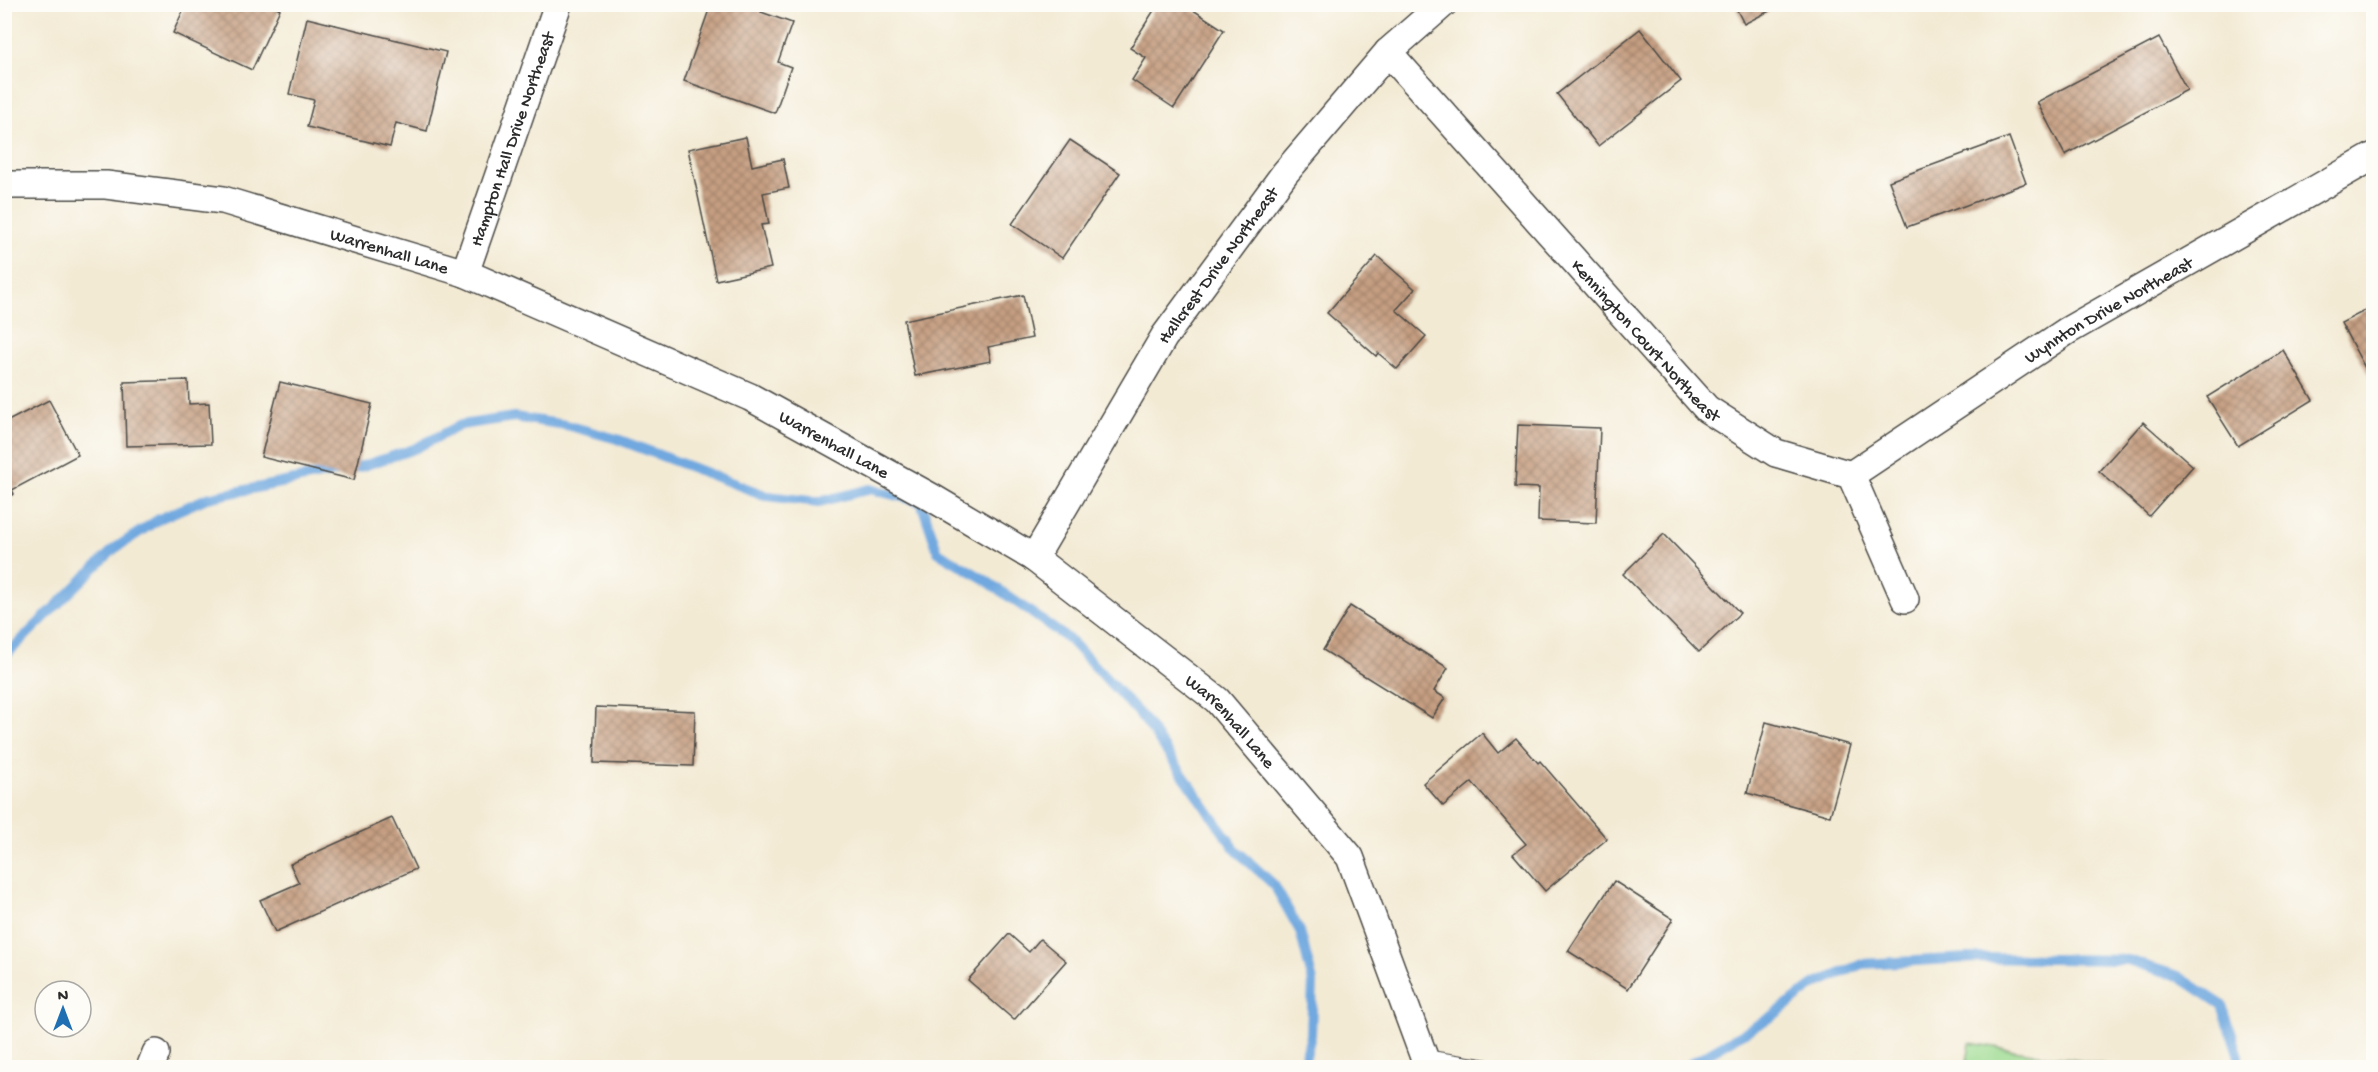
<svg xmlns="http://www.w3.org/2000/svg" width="2378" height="1072" font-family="'Gochi Hand',sans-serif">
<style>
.green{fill:#9cda90;stroke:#64825e;stroke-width:1.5}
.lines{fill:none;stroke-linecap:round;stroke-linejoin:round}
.stream{stroke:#6fa8df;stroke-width:10}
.building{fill:url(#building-cross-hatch)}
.lane-casing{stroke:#494844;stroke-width:16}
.street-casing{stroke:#494844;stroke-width:30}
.lane{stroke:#fff;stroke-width:14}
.street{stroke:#fff;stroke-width:27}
.labels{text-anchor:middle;stroke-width:4.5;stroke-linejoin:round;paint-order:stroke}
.street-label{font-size:18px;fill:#2b2b2b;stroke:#fdfcf7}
</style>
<defs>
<pattern id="building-cross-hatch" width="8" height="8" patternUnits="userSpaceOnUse" patternTransform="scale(1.5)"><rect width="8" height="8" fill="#c69f82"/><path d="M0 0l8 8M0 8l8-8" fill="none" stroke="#a1826b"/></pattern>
</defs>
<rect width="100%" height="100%" fill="#fdfcf7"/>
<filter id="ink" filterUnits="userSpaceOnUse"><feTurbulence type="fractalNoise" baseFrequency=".0167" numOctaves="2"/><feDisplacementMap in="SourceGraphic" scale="12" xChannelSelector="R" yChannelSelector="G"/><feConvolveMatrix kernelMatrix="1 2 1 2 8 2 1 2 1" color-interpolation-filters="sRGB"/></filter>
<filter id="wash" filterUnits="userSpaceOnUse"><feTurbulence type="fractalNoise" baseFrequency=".008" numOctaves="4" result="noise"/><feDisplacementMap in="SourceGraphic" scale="24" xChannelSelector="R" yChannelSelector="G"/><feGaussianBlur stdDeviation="1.35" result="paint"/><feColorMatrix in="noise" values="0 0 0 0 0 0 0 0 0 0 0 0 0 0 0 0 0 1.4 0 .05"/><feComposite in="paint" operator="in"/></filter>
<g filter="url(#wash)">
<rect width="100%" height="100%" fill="#f3ead4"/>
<path class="green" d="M1970,1043l149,24h-153z"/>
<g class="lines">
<g class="stream">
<path d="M4,657l110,-108 45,-30 48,-21 156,-32 51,-17 47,-24 53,-8 52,8 51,14 150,57 52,6 51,-13 51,13 17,50 46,27 87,62 72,77 92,131 39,36 26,46 13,51 -2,53 -8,33"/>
<path d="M1683,1068l88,-51 43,-32 48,-21 107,-6 159,2 50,16 44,29 17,51 -1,12"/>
</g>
</g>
<g id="blocks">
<g class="building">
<path d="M186,4h85l9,5 -28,61 -79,-37z"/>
<path d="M711,4h52l-2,8 31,11 -14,39 13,5 -16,46 -91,-32z"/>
<path d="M1158,4h26l40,26 -50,78 -42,-28 14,-22 -16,-10z"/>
<path d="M1734,4h49l-39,20z"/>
<path d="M307,18l139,34 -19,79 -31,-8 -6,24 -83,-20 7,-27 -25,-6z"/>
<path d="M1640,29l41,52 -83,65 -41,-52z"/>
<path d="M2159,38l28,52 -122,65 -28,-53z"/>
<path d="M746,137l6,29 31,-7 6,29 -26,5 6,31 -8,1 10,43 -55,12 -28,-131z"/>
<path d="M2009,137l17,46 -119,44 -18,-46z"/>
<path d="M1070,140l50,33 -58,85 -50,-34z"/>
<path d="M1377,256l38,33 -19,21 30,26 -29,33 -19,-16 -2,3 -49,-43z"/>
<path d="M1023,295l9,43 -44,9 3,14 -76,15 -11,-56z"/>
<path d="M2374,306v72l-3,1 -30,-56z"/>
<path d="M2283,350l30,50 -75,46 -31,-49z"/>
<path d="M188,380l1,24 20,-1 2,41 -85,2 -2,-64z"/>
<path d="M280,382l92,22 -18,76 -93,-23z"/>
<path d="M49,400l29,55 -66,35 2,4 -10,5v-76z"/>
<path d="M2143,422l50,44 -44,50 -50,-45z"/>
<path d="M1518,425l82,3 -4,95 -58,-2 1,-33 -24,-1z"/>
<path d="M1664,534l76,79 -41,39 -76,-78z"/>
<path d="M1350,606l98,62 -14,23 11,7 -13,20 -109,-68z"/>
<path d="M596,707l99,4 -2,55 -99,-3z"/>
<path d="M1766,722l84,23 -20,71 -83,-23z"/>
<path d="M1482,733l16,20 18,-15 22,25 2,-2 67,78 -62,52 -32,-37 13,-10 -54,-62 -29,24 -20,-23z"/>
<path d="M392,818l24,51 -141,63 -15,-32 39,-17 -9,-19z"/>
<path d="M1614,881l59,38 -45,70 -60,-38z"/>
<path d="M1009,934l20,18 11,-13 26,22 -52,59 -46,-40z"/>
</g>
</g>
</g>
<g filter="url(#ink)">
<use href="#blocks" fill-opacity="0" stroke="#494844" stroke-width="1.5"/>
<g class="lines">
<defs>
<path id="lane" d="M1424,1057l70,11"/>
<g id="street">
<path id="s1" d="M1388,52l319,357 69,44 75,22 54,124"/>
<path id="s2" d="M4,185h102l117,15 242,73 285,124 181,100 103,61 183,142 133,157 74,200"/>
<path id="s3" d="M465,273l93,-269"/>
<path id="s4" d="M1851,475l216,-144 307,-175"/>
<path id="s5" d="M1034,558l130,-221 121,-164 103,-121 55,-48"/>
<path d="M150,1068l6,-15"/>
</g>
</defs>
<use href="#lane" class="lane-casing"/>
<use href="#street" class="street-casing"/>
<use href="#lane" class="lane"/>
<use href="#street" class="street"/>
</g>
</g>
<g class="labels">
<g class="street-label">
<text dy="6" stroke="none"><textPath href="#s3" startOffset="142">Hampton Hall Drive Northeast</textPath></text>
<text dy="6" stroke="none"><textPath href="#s2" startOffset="394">Warrenhall Lane</textPath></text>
<text dy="6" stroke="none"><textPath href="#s5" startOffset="346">Hallcrest Drive Northeast</textPath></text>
<text dy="6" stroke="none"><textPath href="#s4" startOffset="306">Wynnton Drive Northeast</textPath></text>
<text dy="6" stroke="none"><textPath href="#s1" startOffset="387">Kennington Court Northeast</textPath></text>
<text dy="6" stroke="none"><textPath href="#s2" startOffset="880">Warrenhall Lane</textPath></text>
<text dy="6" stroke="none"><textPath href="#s2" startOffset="1366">Warrenhall Lane</textPath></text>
</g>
</g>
<rect width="2378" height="1072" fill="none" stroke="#fdfcf7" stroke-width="24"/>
<g transform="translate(63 1009)"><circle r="28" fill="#fdfcf7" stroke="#a9a8a5" stroke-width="1.5"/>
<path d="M0-4.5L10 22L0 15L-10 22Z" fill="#1f6fb2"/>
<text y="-9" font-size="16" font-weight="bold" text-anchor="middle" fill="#2b2b2b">N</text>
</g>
</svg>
